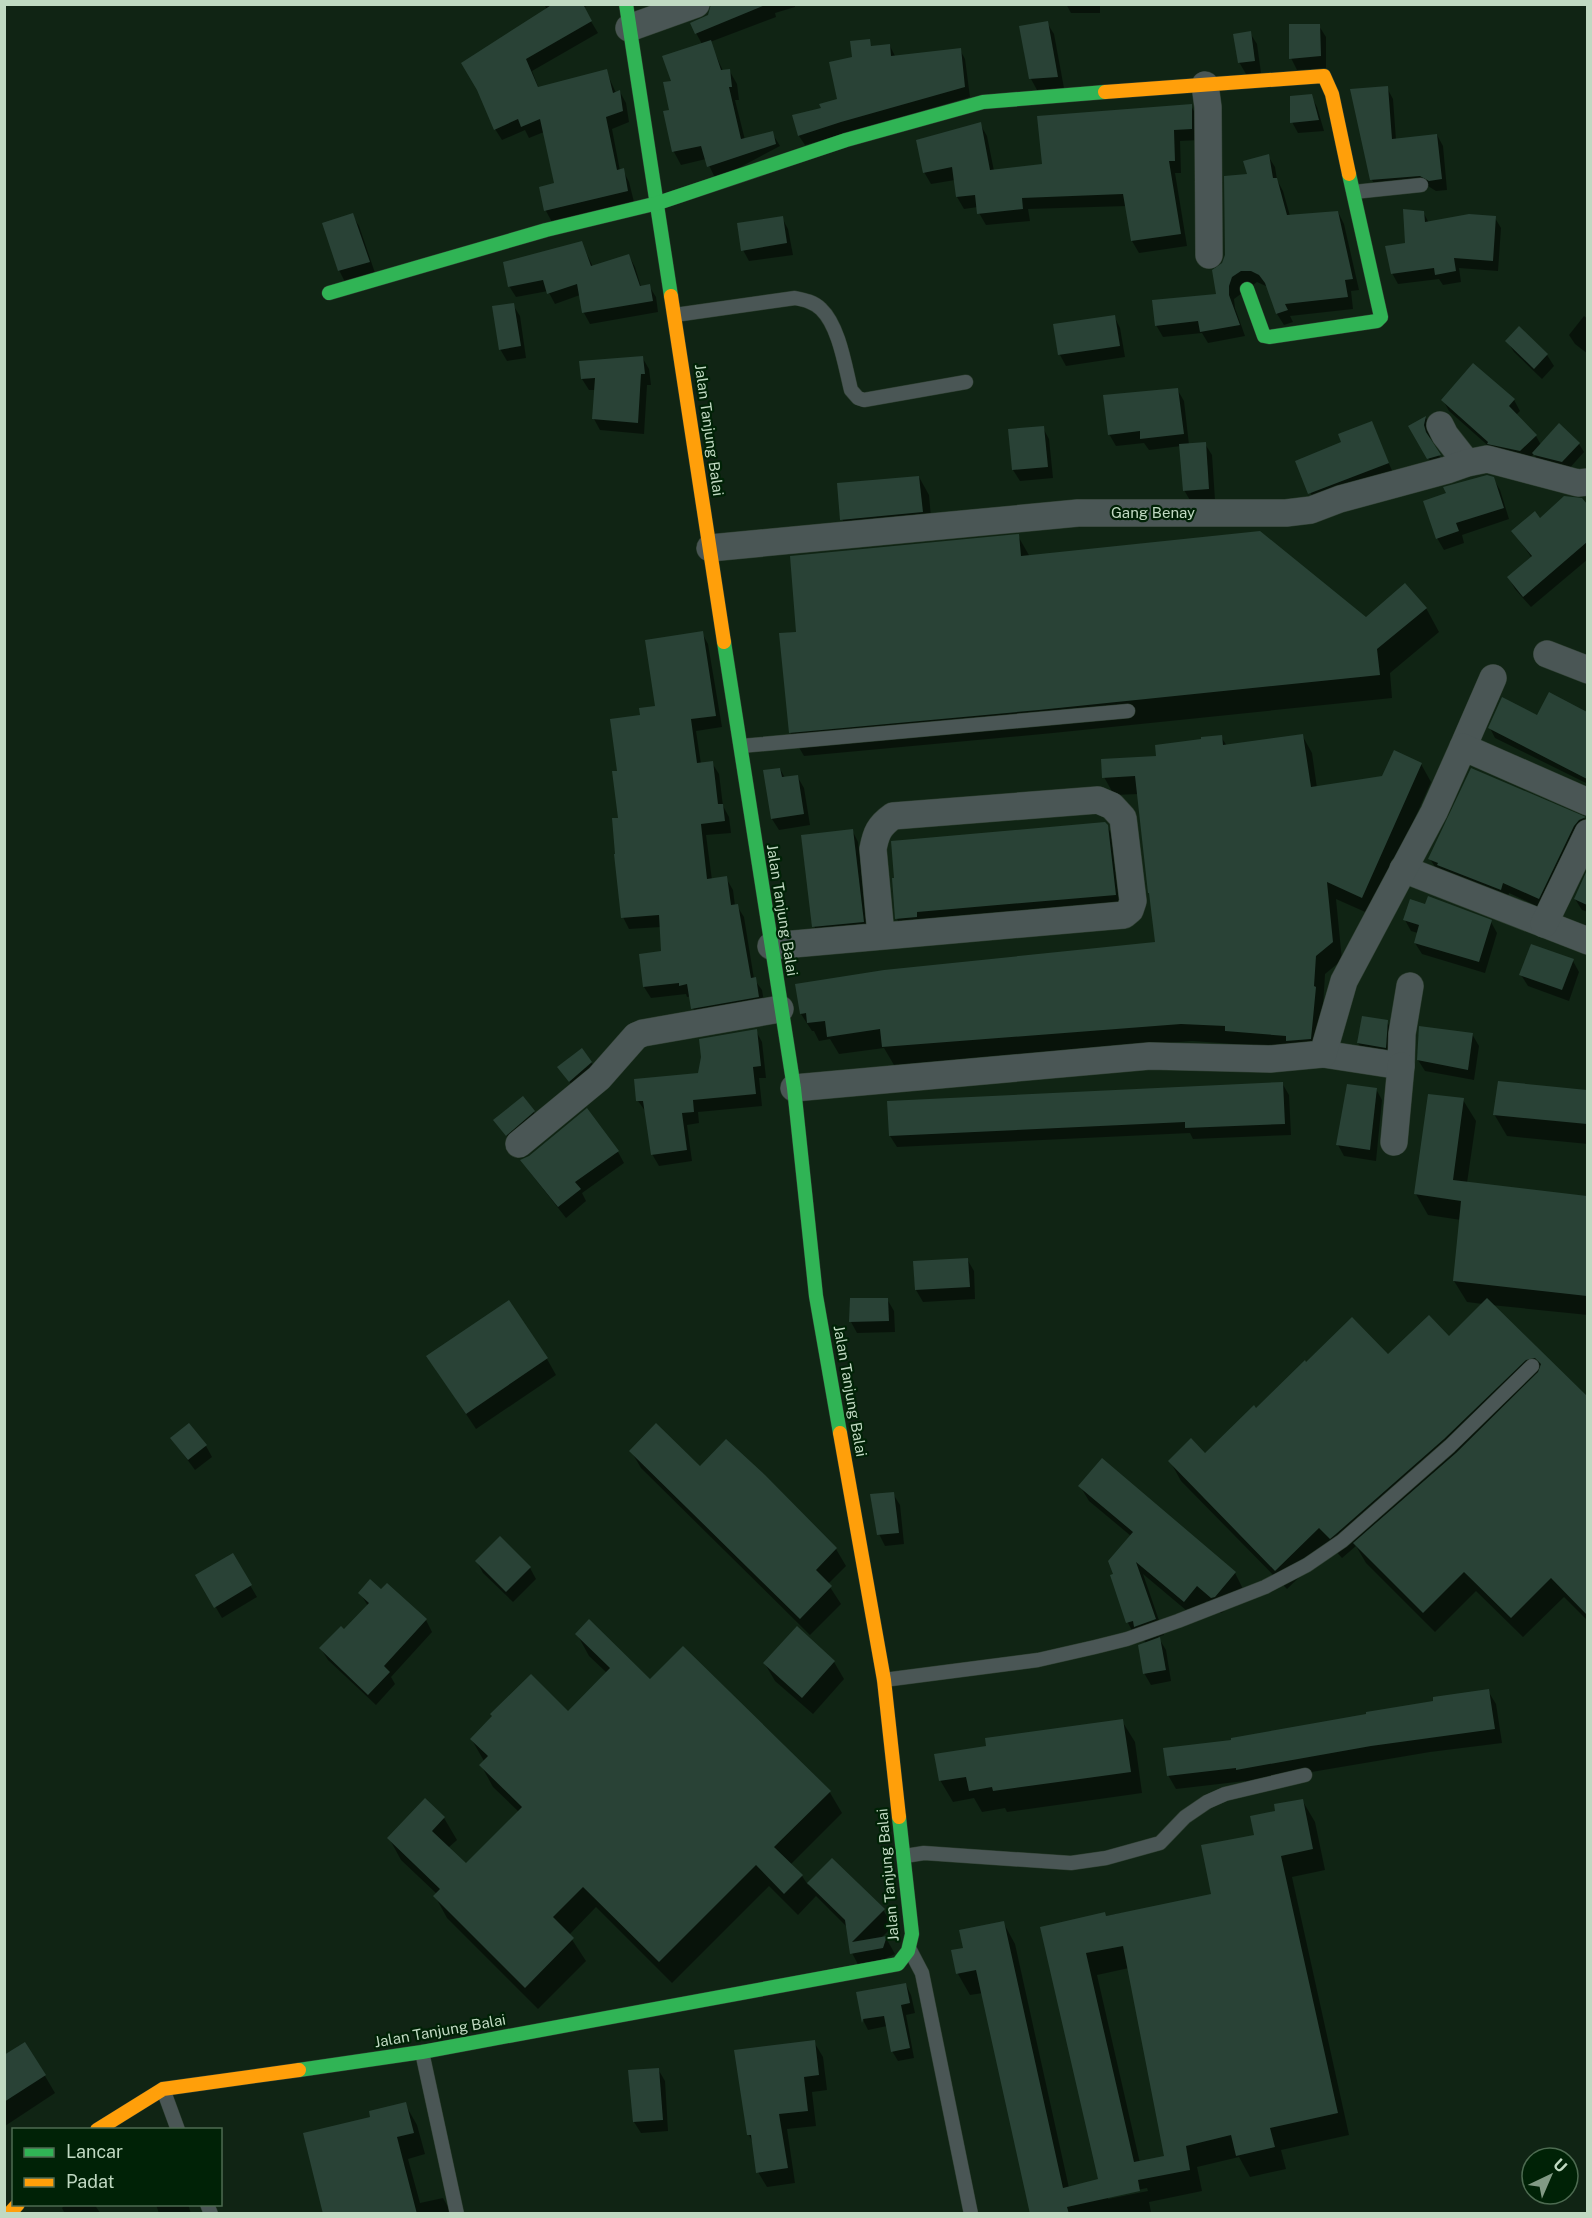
<svg xmlns="http://www.w3.org/2000/svg" width="1592" height="2218" font-family="'Public Sans',sans-serif">
<style>
.shadow{fill:#0007;fill-rule:evenodd}
.building{fill:#294236;fill-rule:evenodd}
.lines{fill:none;stroke-linecap:round;stroke-linejoin:round}
.lane-casing{stroke:#2e3f31;stroke-width:15}
.street-casing{stroke:#2e3f31;stroke-width:28}
.fast-casing{stroke:#2e3f31;stroke-width:15}
.slow-casing{stroke:#2e3f31;stroke-width:15}
.lane{stroke:#4a5655;stroke-width:14}
.street{stroke:#4a5655;stroke-width:27}
.fast{stroke:#30b455;stroke-width:14}
.slow{stroke:#ff9f0a;stroke-width:14}
.labels{text-anchor:middle;stroke-width:4.5;stroke-linejoin:round;paint-order:stroke}
.street-label{font-size:15px;fill:#c0d9c2;stroke:#002206}
</style>
<rect width="100%" height="100%" fill="#102414"/>
<g class="shadow">
<path d="M544,4h46l-7,4 15,25 -66,38 7,18 67,-18 10,22 4,-1 6,11 3,19 -17,7 8,42 3,-1 6,12 5,20 -82,20 -6,-11 9,-26 -11,-53 -15,6 -4,-8 -23,10 -7,-11 52,-119z"/>
<path d="M713,4h82v3l-20,6 1,4 -66,25 13,29 6,-1 8,14 2,16h-4l10,40 27,-7 8,13 -64,34 -10,-21 -25,6 -7,-13 -9,-40 6,-1 2,-29 29,-38 -6,-11 13,-17z"/>
<path d="M1066,4h34v9h-29z"/>
<path d="M1047,23l7,11 10,54 -27,2 -6,-11 -10,-52z"/>
<path d="M1319,26l7,11v31l-29,2 -6,-12z"/>
<path d="M1250,33l7,11 4,29 -15,1 -7,-12z"/>
<path d="M869,41l3,6 18,-1 5,10 65,-6 5,9 5,38 -165,48 -6,-9 -5,-20 28,-7 17,-9 15,-42z"/>
<path d="M1387,88l6,11 3,41 41,-5 6,11 4,44 -11,1 -8,-5 -50,4 -6,-10z"/>
<path d="M1311,96l6,11 7,24 -26,2 -6,-11z"/>
<path d="M1191,106l7,12 1,22 -19,1 1,32h-6l12,73 -48,7 -7,-12 -5,-35 -99,3 2,12 -44,4 -7,-12 -1,-6 -14,2 -7,-12 -2,-17 -24,4 -7,-12 56,-48 7,12 7,35 49,-6z"/>
<path d="M1268,156l7,11 2,13 6,11 7,25 48,-4 6,12 15,66 -8,1 2,18 -63,7 3,6 -9,3 -7,-11 -9,-27 -11,-5 -23,17 1,9 10,28 -37,7 -6,-10 -39,4 -7,-12 61,-30 7,-31 25,-88z"/>
<path d="M1423,212l6,11 66,-5 6,10 -3,43 -39,-3 2,14 -18,3 -4,-6 -41,5 -6,-11z"/>
<path d="M352,215l7,11 16,47 -30,9 -6,-12z"/>
<path d="M782,218l6,11 5,26 -44,6 -6,-11z"/>
<path d="M581,242l12,25 36,-11 6,11 6,20 8,-1 7,11 2,15 -68,12 -6,-11 -4,-18 -25,9 -7,-13 -32,6 -7,-11z"/>
<path d="M513,305l7,11 6,42 -19,3 -7,-12z"/>
<path d="M1114,316l6,12 5,29 -59,9 -6,-11 -5,-29z"/>
<path d="M1584,316l4,3v35l-13,-10 -6,-9z"/>
<path d="M1507,341l40,14 7,11 -12,13 -28,-27z"/>
<path d="M642,357l7,12 2,16h-4l-3,49 -44,-4 -6,-11 2,-29h-7l-7,-11 -1,-16z"/>
<path d="M1177,389l7,12 5,44 16,-1 7,11 3,45 -24,2 -7,-12 -3,-44 -32,4 -5,-7 -28,3 -7,-12z"/>
<path d="M1443,400h71l6,11 -4,4 20,21 5,9 38,-1 5,8 -17,19 -29,-10 -4,-7 -8,8 -33,-12 -44,-39z"/>
<path d="M1426,418l5,8 -1,15 15,24 -11,3 -24,-42z"/>
<path d="M1371,423l23,52 -78,30 -19,-43 46,-19z"/>
<path d="M1043,428l6,11 4,39 -33,3 -7,-11 -4,-39z"/>
<path d="M919,477l10,18 3,34 -80,8 -10,-18z"/>
<path d="M1493,478l7,12 9,29 -47,16 2,8 -20,7 -7,-12z"/>
<path d="M1581,500l7,6v53l-57,48 -16,-18 -6,-11 23,-20 -19,-27z"/>
<path d="M1018,536l12,21 336,62 60,-11 13,24 -49,41 2,25 -339,35 -249,23 -14,-24 8,-99z"/>
<path d="M702,633l6,11 14,83 -26,4 5,33 11,-1 7,11 4,32 6,11 2,16 -25,2 6,45 14,-2 7,12 2,16h2l7,11 10,62 8,11 3,18 -66,12 -6,-12 -2,-12 -4,1 -1,-3 -35,4 -7,-11 19,-34 -2,-26 -32,2 -6,-12 -4,-145 23,-56 15,-9z"/>
<path d="M1549,694l39,20v70l-93,-46 -5,-10 48,-11z"/>
<path d="M1302,735l10,18 5,35 66,-10 38,-14 10,18 -59,133 -36,-16 6,61 -17,14 -5,83 -84,-9 -2,-4 -42,-3 -298,24 -10,-17 -45,6 -9,-15 -11,2 -5,-10h-2l-11,-17 356,-70 -18,-150 -25,1 -10,-18 117,-40 6,9z"/>
<path d="M780,769l5,9 12,-2 7,12 6,37 -31,5 -7,-11z"/>
<path d="M1472,770l113,49 3,4 -43,87 -36,-17 -2,8 -70,-31 -7,-11z"/>
<path d="M1107,826l6,11 8,68 -218,24 -6,-10z"/>
<path d="M852,830l6,12 12,91 -50,5 -6,-12z"/>
<path d="M1588,874v38l-6,-2 -7,-11z"/>
<path d="M1405,920l86,2 6,11 -12,40 -63,-19 -7,-11 3,-10 -7,-2z"/>
<path d="M1573,961l6,11 -10,29 -41,-15 -7,-11z"/>
<path d="M1387,1022l7,11 -2,26 -27,-5 -7,-11z"/>
<path d="M756,1031l6,11 4,36h-7l3,28 -64,6 1,11 -12,2 5,36 -33,5 -7,-12 -6,-42 -8,-11 61,-27z"/>
<path d="M1472,1034l7,12 -5,34 -49,-9 -7,-11z"/>
<path d="M591,1062l7,12 -21,18 -18,-24z"/>
<path d="M1282,1083l7,12 2,40 -98,4 -3,-6 -293,14 -7,-11 -1,-34z"/>
<path d="M1499,1083l89,8v53l-81,-8 -13,-22z"/>
<path d="M1376,1089l6,11 -6,61 -32,-5 -6,-11z"/>
<path d="M1463,1100l13,21 -9,62 121,15v117l-97,-10 97,93v223l-24,-24 -41,40 -47,-46 -41,41 -69,-69 -10,-17 -14,12 -11,-12 -44,43 -106,-108 -11,-20 35,-6 101,-91 82,-8 61,-18 34,-34 -16,-2 -13,-21 7,-61 -33,-5 -12,-21z"/>
<path d="M533,1111l7,12 -26,23 -19,-26z"/>
<path d="M618,1152l6,11 -42,30 4,8 -20,17 -37,-47 -6,-11z"/>
<path d="M967,1259l7,12 1,28 -52,3 -7,-12 -2,-27z"/>
<path d="M887,1299l7,12 1,21 -38,1 -6,-11z"/>
<path d="M428,1357l119,2 9,16 -80,54z"/>
<path d="M172,1439l34,7 6,11 -17,13z"/>
<path d="M631,1451l69,18 64,7 72,73 10,17 -18,18 13,20 -31,31 -169,-167z"/>
<path d="M1080,1486l155,87 8,16 -20,23 -2,1 -14,-12 -14,15 -50,-42 21,61 -6,2 8,13 5,31 -20,4 -7,-12 2,-29 -4,-7 -6,1 -8,-15 -17,-47 4,-1 16,-39 -42,-35z"/>
<path d="M893,1494l7,11 4,39 -19,2 -6,-12z"/>
<path d="M232,1555l25,42 -35,21 -25,-43z"/>
<path d="M477,1562l53,6 6,11 -23,23 -30,-29z"/>
<path d="M360,1593l66,27 6,12 -41,45 4,7 -19,21 -48,-45 -7,-11 23,-18 24,-25z"/>
<path d="M577,1634l252,157 13,22 -52,52 12,11 6,9 24,-25 51,50 10,16 -13,13 6,-1 9,16 -34,16 -9,-17 -4,-25 -32,-32 -18,19 -29,-29 -97,97 -76,-76 -27,28 17,26 -48,48 -91,-91 -12,-22 2,-2 -36,-34 -12,-22 36,-38 19,18 13,22 -9,8 18,17 53,-53 -26,-25 -12,-22 3,-4 -12,-21 96,-27 39,-40 -18,-17z"/>
<path d="M834,1662l10,17 -31,35 -38,-33 -10,-17z"/>
<path d="M1488,1691l8,13 6,39 -72,9 -184,31 -1,-2 -69,8 -8,-14 267,-73z"/>
<path d="M1122,1721l13,21 7,51 -135,19 -2,-4 -23,4 -8,-14 -21,4 -13,-22 48,-33z"/>
<path d="M1302,1800l13,22 10,48 -33,7 57,258 -68,15 5,19 -36,8 -11,-20 -42,10 5,24 -53,11 2,10 -120,2 -48,-221 -13,2 -12,-21 -5,-22 12,-3 38,-27 12,22 54,244 31,-8 -58,-252 171,-32 42,-60 22,-24zM1129,1968l37,189 -26,6 -43,-188zM1147,2188l1,3 -40,8v-3z"/>
<path d="M906,1985l5,10 4,18 -9,2 8,43 -16,3 -6,-10 -5,-25 -19,4 -4,-8 -5,-30z"/>
<path d="M814,2042l9,15 4,33 -15,2 4,34 -29,3 8,54 -28,4 -9,-15 -5,-29 -4,-8z"/>
<path d="M4,2057l41,19 10,17 -50,33z"/>
<path d="M658,2069l7,12 3,50 -27,2 -7,-11z"/>
<path d="M405,2104l12,21 8,29 -17,5 12,44 23,-5 9,16h-125l45,-96z"/>
<path d="M66,2204h28l7,10h-36l-3,-6z"/>
<path d="M156,2204h32l3,10h-32z"/>
</g>
<g class="building">
<path d="M553,4h30l9,17 -66,38 12,28 69,-18 6,24 7,-3 3,21 -17,6 11,53 7,-2 4,23 -84,20 -5,-24 15,-4 -14,-64 -19,8 -3,-8 -24,11 -17,-40 -16,-27z"/>
<path d="M711,4h54v1l-70,29 -5,-11 18,-8z"/>
<path d="M1048,21l10,56 -29,2 -10,-53z"/>
<path d="M1289,24h31l1,32 -32,3z"/>
<path d="M1251,31l4,30 -17,2 -5,-29z"/>
<path d="M870,39l1,7 19,-2 1,12 70,-8 4,39 -124,35 -43,14 -6,-21 29,-7 -2,-4 18,-5 -8,-37 23,-5 -2,-16z"/>
<path d="M711,40l10,30 9,-1 2,18h-3l12,52 32,-8 3,13 -69,23 -6,-21 -29,6 -9,-41 6,-1 -6,-28 8,-1 -9,-25z"/>
<path d="M1388,86l4,53 45,-5 5,45 -13,2 -9,-5 -50,4 -20,-91z"/>
<path d="M1312,94l7,26 -29,3v-27z"/>
<path d="M1192,104v25l-18,1 1,31h-6l12,73 -50,7 -8,-47 -101,4 1,11 -46,5 -2,-19 -19,2 -4,-30 -29,6 -7,-33 65,-18 9,48 52,-6 -5,-48z"/>
<path d="M1269,154l4,24h4l10,37 51,-4 15,68 -8,1 3,17 -63,7 3,6 -12,4 -11,-31 -6,-8 -8,-4h-10l-9,6 -3,9v9l11,30 -40,7 -2,-11 -43,5 -3,-26 64,-6 -4,-24 10,-7 3,-8 -1,-79 23,-2 -4,-13z"/>
<path d="M1403,209l21,2 1,11 44,-8 27,2 -3,45 -39,-3 2,13 -21,4 -1,-7 -43,6 -6,-28 20,-3z"/>
<path d="M353,213l17,49 -32,9 -16,-48z"/>
<path d="M783,216l4,27 -46,8 -4,-28z"/>
<path d="M582,241l9,25 38,-12 11,32 10,-2 3,17 -71,12 -5,-29 -30,10 -4,-14 -35,7 -5,-25z"/>
<path d="M514,303l7,43 -22,4 -7,-44z"/>
<path d="M1115,315l5,31 -62,9 -5,-31z"/>
<path d="M1519,326l29,28 -14,15 -29,-28z"/>
<path d="M643,356l2,18h-4l-3,49 -46,-4 3,-41 -14,1 -2,-18z"/>
<path d="M1473,363l42,36 -6,7 28,29 -17,16 -33,-7 1,-2 -47,-42z"/>
<path d="M1178,388l6,46 -44,5v-8l-32,4 -5,-40z"/>
<path d="M1426,416l-2,9 2,7 15,23 -14,4 -19,-33z"/>
<path d="M1372,421l17,42 -81,31 -13,-33 46,-19 -3,-8z"/>
<path d="M1559,423l21,20 -18,19 -28,-7 -2,-2z"/>
<path d="M1044,426l4,41 -36,3 -4,-41z"/>
<path d="M1206,442l3,47 -26,2 -4,-47z"/>
<path d="M1487,475l7,2 10,31 -48,15 3,8 -23,8 -13,-38 23,-8 -3,-6z"/>
<path d="M919,476l4,36 -83,8 -3,-37z"/>
<path d="M1564,496l18,2 5,6v38l-64,55 -16,-20 25,-21 -21,-25 24,-20 5,7z"/>
<path d="M1260,531l106,86 39,-34 22,25 -50,41 3,26 -341,35 -250,23 -10,-100 17,-1 -6,-76 229,-22 2,22z"/>
<path d="M703,631l13,85 -25,3 6,44 16,-2 5,43h5l2,17 -24,3 6,55 20,-3 4,29 7,-1 13,74 5,-1 3,20 -68,12 -4,-25 -8,2v-3l-36,4 -4,-33 22,-3 -2,-36 -38,3 -7,-64h1l-3,-36h6l-6,-47h5l-7,-52 30,-4 -1,-7 16,-2 -10,-66z"/>
<path d="M1549,692l38,20v67l-99,-51 14,-31 35,18z"/>
<path d="M1303,734l8,53 71,-11 12,-26 28,13 -60,135 -35,-16 6,60 -17,14 -2,30 2,1 -5,52 -25,2v-5l-61,-5v-5l-44,-2 -299,23 -2,-18 -53,8 -2,-16 -18,2 -1,-10 -6,1 -5,-30 89,-14 271,-28 -6,-49h-1l-13,-117 -33,2 -1,-19 55,-3 -1,-11 46,-6v-2l21,-2 1,10z"/>
<path d="M780,768l2,9 16,-2 6,39 -33,5 -8,-49z"/>
<path d="M1471,768l115,49 -7,3 -5,6 -35,73 -36,-16 -2,7 -64,-25 1,-2 -10,-4z"/>
<path d="M1105,822l3,3 8,70 -199,17v5l-22,2 -3,-41h2l-3,-37z"/>
<path d="M853,829l11,93 -52,5 -11,-92z"/>
<path d="M1587,870v35l-13,-6z"/>
<path d="M1428,896l64,24 -13,42 -65,-19 5,-18 -16,-5 7,-21 15,5z"/>
<path d="M1531,944l43,15 -12,31 -43,-15z"/>
<path d="M1362,1016l26,4 -2,28 -29,-5z"/>
<path d="M1419,1026l54,7 -5,37 -51,-10z"/>
<path d="M757,1029l4,37 -8,1 3,27 -63,6 1,12 -12,1 5,37 -36,5 -8,-54h-7l-2,-22 64,-6 3,-16 -2,-18z"/>
<path d="M582,1048l10,14 -23,20 -12,-15z"/>
<path d="M1498,1081l89,9v34l-94,-9z"/>
<path d="M1283,1082l2,42 -100,4v-6l-296,14 -2,-35z"/>
<path d="M1347,1084l30,4 -7,62 -34,-5z"/>
<path d="M1428,1094l36,4 -11,82 134,16v100l-134,-15 8,-80 -47,-7z"/>
<path d="M523,1096l12,15 -29,25 -13,-16z"/>
<path d="M587,1108l32,43 -44,31 6,7 -23,18 -38,-47 9,-4z"/>
<path d="M968,1258l2,29 -55,3 -2,-29z"/>
<path d="M850,1298h38l1,23 -40,1z"/>
<path d="M1487,1298l100,98v219l-36,-37 -40,40 -47,-46 -41,41 -70,-70 103,-90 82,-81 3,-8 -6,-6 -9,2 -82,79 -108,95 -6,5 -11,-11 -44,43 -107,-110 23,-23 14,15 49,-48 2,3 49,-48 1,2 46,-45 36,37 41,-39 20,21z"/>
<path d="M509,1300l39,58 -82,56 -40,-58z"/>
<path d="M189,1423l18,22 -19,15 -18,-22z"/>
<path d="M656,1423l44,43 26,-27 39,36 72,73 -21,22 16,16 -32,33 -171,-168z"/>
<path d="M1102,1458l134,114 -21,25 -4,1 -14,-12 -13,16 -48,-40 20,57 -22,8 -1,-6 -7,2 -16,-48 3,-1 -5,-13 25,-29 -55,-46z"/>
<path d="M894,1492l5,41 -22,2 -7,-41z"/>
<path d="M500,1536l31,31 -25,25 -31,-31z"/>
<path d="M233,1553l19,32 -38,23 -19,-33z"/>
<path d="M370,1579l11,10 6,-6 40,36 -43,47 6,6 -22,23 -49,-47 22,-22 3,3 25,-26 -11,-10z"/>
<path d="M589,1619l61,60 33,-33 148,145 -57,56 29,28 -19,19 -28,-29 -97,97 -76,-75 -30,30 21,21 -49,50 -92,-92 7,-7 -53,-51 38,-40 20,19 -13,14 34,32 56,-56 -43,-42 9,-9 -18,-17 22,-23 -2,-2 41,-40 37,37 42,-43 -35,-34z"/>
<path d="M797,1626l38,35 -33,37 -39,-35z"/>
<path d="M1160,1637l6,33 -23,4 -5,-29z"/>
<path d="M1489,1689l6,40 -124,17 -135,24v-2l-69,8 -4,-28 68,-8v-2l135,-24v-2l67,-11v-4z"/>
<path d="M1123,1719l8,53 -138,19 -1,-4 -23,4 -3,-14 -27,4 -5,-27 52,-8 -1,-8z"/>
<path d="M1303,1799l10,50 -32,7 57,257 -68,15 5,19 -39,9 -5,-21 -45,11 4,24 -52,10 2,11 -73,16 2,7h-39l-54,-244 -20,4 -5,-24 12,-2 -4,-18 45,-9 59,267 35,-9 -58,-252 65,-15 1,4 105,-22 -10,-49 53,-10 -4,-19 25,-5 -1,-7zM1123,1946l41,210 -30,6 -48,-209z"/>
<path d="M832,1858l53,51 -33,33 35,-6 -4,12 -33,6 -5,-34 -38,-37z"/>
<path d="M906,1983l4,20 -9,2 9,43 -19,4 -7,-36 -21,3 -1,4 -6,-31z"/>
<path d="M815,2040l4,35 -15,2 4,34 -29,3 9,54 -32,5 -5,-38h-4l-13,-85z"/>
<path d="M25,2042l21,33 -42,27v-47z"/>
<path d="M659,2068l4,52 -30,2 -5,-52z"/>
<path d="M406,2102l8,31 -17,4 20,77h-94l-20,-81 67,-16 -1,-6z"/>
</g>
<g class="lines">
<defs>
<g id="lane">
<path d="M1354,192l67,-7"/>
<path d="M675,315l120,-17c10,2 19,4 26,11 18,17 24,57 30,81l7,8 6,2 102,-18"/>
<path d="M741,746l387,-35"/>
<path d="M884,1680l154,-20 57,-13 32,-8 51,-18 87,-34 42,-22 35,-24 108,-95 82,-80"/>
<path d="M905,1856l19,-3 147,10 35,-5 54,-15 25,-26 22,-15 18,-8 80,-19"/>
<path d="M910,1950l12,23 49,241"/>
<path d="M422,2052l35,162"/>
<path d="M163,2089l15,41"/>
<path d="M207,2204l4,10"/>
</g>
<g id="street">
<path d="M629,28l67,-24"/>
<path d="M1205,85l3,22 1,148"/>
<path d="M1440,425l5,10 22,28"/>
<path d="M710,548l368,-35h208l25,-3 29,-11 107,-29 20,-7 20,-4 91,24 10,-1"/>
<path d="M1547,654l41,16"/>
<path d="M1463,747l30,-69"/>
<path d="M1403,869l185,72"/>
<path d="M1544,924l44,-91"/>
<path d="M771,946l353,-31 6,-5 3,-9 -10,-83 -11,-12 -14,-6 -205,16c-14,10 -17,17 -20,33l8,86"/>
<path d="M1323,1054l78,12 1,-32 8,-48"/>
<path d="M794,1088l356,-32 120,3 53,-5 21,-73 90,-169 29,-65 125,55"/>
<path d="M1394,1142l7,-76"/>
<path d="M519,1144l80,-66 37,-42 7,-3 137,-24"/>
</g>
<g id="fast">
<path d="M626,4l45,292"/>
<path d="M1247,289l17,47 5,1 108,-16 4,-4 -32,-143"/>
<path d="M329,293l217,-63 112,-27 188,-63 137,-38 122,-10"/>
<path d="M724,642l70,446 22,208 24,137"/>
<path d="M299,2070l123,-18 476,-88 10,-13 4,-17 -13,-117"/>
</g>
<g id="slow">
<path d="M1105,92l219,-16 8,18 17,80"/>
<path d="M671,296l53,346"/>
<path d="M840,1433l44,247 15,137"/>
<path d="M97,2130l66,-41 136,-19"/>
<path d="M9,2214l9,-10"/>
</g>
</defs>
<use href="#lane" class="lane-casing"/>
<use href="#street" class="street-casing"/>
<use href="#fast" class="fast-casing"/>
<use href="#slow" class="slow-casing"/>
<use href="#lane" class="lane"/>
<use href="#street" class="street"/>
<use href="#fast" class="fast"/>
<use href="#slow" class="slow"/>
</g>
<g class="labels">
<g class="street-label">
<text transform="translate(709 430) rotate(82)" y="5">Jalan Tanjung Balai</text>
<text x="1153" y="518">Gang Benay</text>
<text transform="translate(782 910) rotate(81)" y="5">Jalan Tanjung Balai</text>
<text transform="translate(850 1391) rotate(80)" y="5">Jalan Tanjung Balai</text>
<text transform="translate(888 1875) rotate(-95)" y="5">Jalan Tanjung Balai</text>
<text transform="translate(440 2031) rotate(-10)" y="5">Jalan Tanjung Balai</text>
</g>
</g>
<rect width="1592" height="2218" fill="none" stroke="#c0d9c2" stroke-width="12"/>
<rect x="12" y="2128" width="210" height="78" fill="#002206" stroke="#4d6b51" stroke-width="1.5"/>
<rect x="24" y="2148" width="30" height="9" fill="#30b455" stroke="#4d6b51" stroke-width="1.5"/>
<text x="66" y="2158" font-size="18" fill="#c0d9c2">Lancar</text>
<rect x="24" y="2178" width="30" height="9" fill="#ff9f0a" stroke="#4d6b51" stroke-width="1.5"/>
<text x="66" y="2188" font-size="18" fill="#c0d9c2">Padat</text>
<g transform="translate(1550 2176) rotate(44)"><circle r="28" fill="#002206" stroke="#4d6b51" stroke-width="1.5"/>
<path d="M0-4.5L10 22L0 15L-10 22Z" fill="#829a85"/>
<text y="-9" font-size="16" font-weight="bold" text-anchor="middle" fill="#c0d9c2">U</text>
</g>
</svg>
